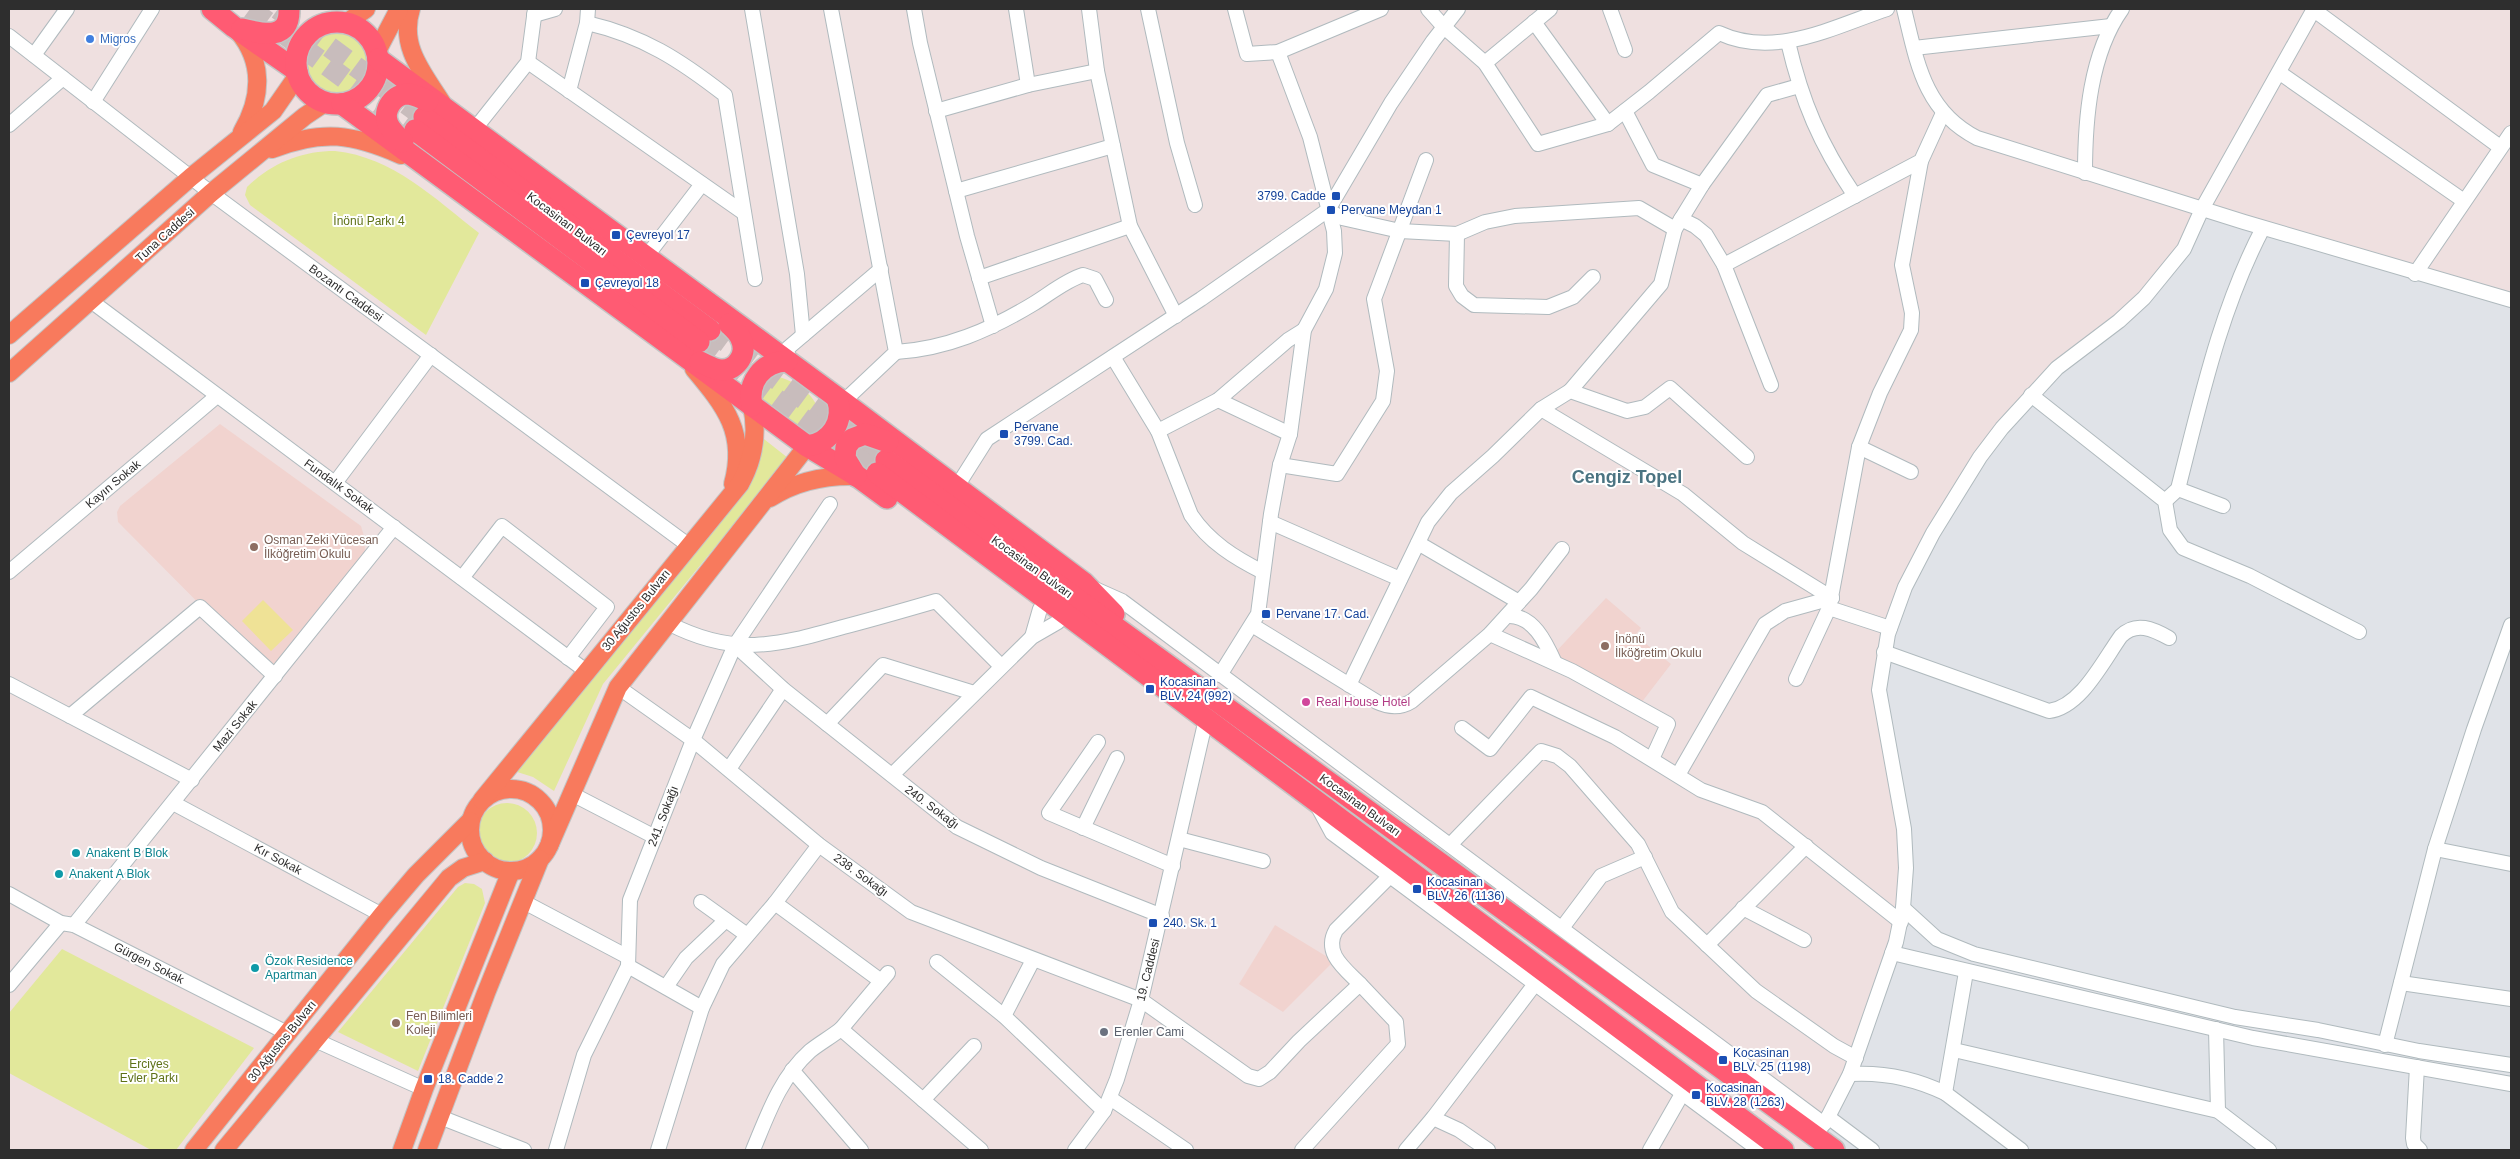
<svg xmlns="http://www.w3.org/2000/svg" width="2520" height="1159" font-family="Helvetica,sans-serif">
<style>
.industrial{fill:#e0e3e8}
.education{fill:#f1d3cf}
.green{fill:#e2e89b}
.pitch{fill:#efe296}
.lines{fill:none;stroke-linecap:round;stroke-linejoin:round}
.highway-tunnel{stroke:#c8bcbc;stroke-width:21;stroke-dasharray:21 11;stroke-linecap:butt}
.minor-casing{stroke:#b0babe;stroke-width:16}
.major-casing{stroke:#c4c4c4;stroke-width:20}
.highway-casing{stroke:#c4c4c4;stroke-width:24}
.minor{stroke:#fff;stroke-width:14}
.major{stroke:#f87a5d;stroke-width:18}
.highway{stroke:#ff5b73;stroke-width:21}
.shop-dot{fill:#3f7fe0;stroke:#fff;stroke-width:2}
.transit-dot{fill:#1a4fb4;stroke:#fff;stroke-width:2}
.education-dot{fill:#8d6e63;stroke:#fff;stroke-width:2}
.hotel-dot{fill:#d1479c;stroke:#fff;stroke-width:2}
.culture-dot{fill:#0f9aa8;stroke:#fff;stroke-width:2}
.worship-dot{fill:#6b7280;stroke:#fff;stroke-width:2}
.labels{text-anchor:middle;stroke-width:4;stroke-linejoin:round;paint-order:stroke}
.shop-label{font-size:12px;fill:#366cbe;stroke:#fff;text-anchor:start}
.transit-label{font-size:12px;fill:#164399;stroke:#fff;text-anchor:start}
.park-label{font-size:12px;fill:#5e7117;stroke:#fff}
.street-label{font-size:12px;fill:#2e2e2e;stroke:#fff}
.education-label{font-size:12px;fill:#785e54;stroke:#fff;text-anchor:start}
.hotel-label{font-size:12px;fill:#b23c85;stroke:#fff;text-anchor:start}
.culture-label{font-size:12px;fill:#0d838f;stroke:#fff;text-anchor:start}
.worship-label{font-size:12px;fill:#5b616d;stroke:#fff;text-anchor:start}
.district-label{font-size:18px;font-weight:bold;fill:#4b7482;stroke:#fff}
</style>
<rect width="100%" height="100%" fill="#efe0e0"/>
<path class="industrial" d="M2200,215l311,86v849h-701l-3,-2 13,-18 48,-105 38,-150 -27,-185 26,-106 112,-176 113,-97z"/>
<g class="education">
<path d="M220,424l141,102 3,10 1,15 -69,101 -18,18 -18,-5 -142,-143 -1,-10 3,-6z"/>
<path d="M1606,598l35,30 -6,7 36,29 -33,43 -86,-51z"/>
<path d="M1275,925l59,36 -51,51 -44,-28z"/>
</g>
<g class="green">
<circle cx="337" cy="63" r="32"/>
<path d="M335,151c58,6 100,48 144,82l-53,102 -176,-130 -5,-10 2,-8c25,-24 54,-36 88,-36z"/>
<path d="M779,377c19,5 44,23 39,44l-6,8 -9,4 -44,-23 -2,-20 12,-11z"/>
<path d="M759,435l29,23 -185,226 -49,107 -21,-14 -19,-6 225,-271 6,-10z"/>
<circle cx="507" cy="833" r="30"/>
<path d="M465,883l9,1 8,5 3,14 -67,168 -80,-39 120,-145z"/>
<path d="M62,949l192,99 -78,102h-25l-142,-77v-60z"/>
</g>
<path class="pitch" d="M263,600l30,30 -22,21 -29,-30z"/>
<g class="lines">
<g class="highway-tunnel">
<path d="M250,9l165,121"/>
<path d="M278,9l146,108"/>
<path d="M710,330l176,130"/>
<path d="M699,342l178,131"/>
</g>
<defs>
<g id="minor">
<path d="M752,9l45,265 6,61"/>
<path d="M831,9l65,343 -53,50"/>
<path d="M914,9l6,34 47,193 26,90"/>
<path d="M1016,9l12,76"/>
<path d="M1089,9l8,62 33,155 46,90"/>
<path d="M1148,9l29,134 18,62"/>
<path d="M1235,9l12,45 31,-2 103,-43"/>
<path d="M1428,9l16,18 41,36 53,81 70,-20 41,-32 70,-59c56,26 114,-6 168,-24"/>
<path d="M1610,9l15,41"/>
<path d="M1904,9c13,53 20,102 73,129l267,84 267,78"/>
<path d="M2314,10l186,137"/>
<path d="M534,15l21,-6"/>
<path d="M1534,22l74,102"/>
<path d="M587,23c56,13 93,37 138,72l30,184"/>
<path d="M9,36l202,157 477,352"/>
<path d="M1788,42c14,60 32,102 67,154"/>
<path d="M1914,48l197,-22"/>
<path d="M34,55l33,-46"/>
<path d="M528,62l216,151"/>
<path d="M1485,63l65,-54"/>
<path d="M2280,73l184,128"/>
<path d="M569,91l18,-68 1,-14"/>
<path d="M93,102l59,-93"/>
<path d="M936,111l92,-26 69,-14"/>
<path d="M1625,111l28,54 49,20"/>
<path d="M9,125l54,-47"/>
<path d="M474,130l54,-68 7,-53"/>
<path d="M2085,173c0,-54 5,-119 37,-164"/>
<path d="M956,191l157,-45"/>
<path d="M1328,210l14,8 58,13 57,3 28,-12 30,-6 124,-8 36,21"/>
<path d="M1681,219l14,7 11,9 18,30 47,120"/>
<path d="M1457,234l-1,52 6,10 12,9 74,2 25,-10 20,-20"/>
<path d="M646,257l56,-73"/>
<path d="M1724,265l197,-104 22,-48"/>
<path d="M2415,274l96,-141"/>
<path d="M979,278l151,-52"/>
<path d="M91,301l495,370"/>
<path d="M896,352c50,-3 94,-22 137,-48 15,-9 33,-24 50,-29l12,4 11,21"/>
<path d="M1113,357l45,74 33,84c18,27 44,43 72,57"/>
<path d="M787,361l1,-13 93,-79"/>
<path d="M1570,391l91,-107 14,-55 27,-44 65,-90 32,-9"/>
<path d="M2031,395l134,106 5,29 13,18 67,28 109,56"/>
<path d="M1218,400l72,34"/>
<path d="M1541,409l142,85 60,49 89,55"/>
<path d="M1158,431l60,-31 70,-60 16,-10"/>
<path d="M1859,447l52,25"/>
<path d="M1280,465l57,9 46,-73 4,-30 -13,-72 52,-139"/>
<path d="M335,483l96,-128"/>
<path d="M956,488l31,-49 214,-140 127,-89 63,-107 42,-62 25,-32"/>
<path d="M2178,489l45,17"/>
<path d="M2165,501l13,-12c23,-90 42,-179 85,-261"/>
<path d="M1270,522l130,57"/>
<path d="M1418,543l101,59"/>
<path d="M9,572l208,-176"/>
<path d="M462,578l40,-52 105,81 -39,51"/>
<path d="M1095,589l27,12 702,523"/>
<path d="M1829,608l61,20"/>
<path d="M1507,616c26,-2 39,27 48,47"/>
<path d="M668,623c65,34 108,23 175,4 31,-8 62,-17 93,-26l65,65"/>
<path d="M1252,625l125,77c13,6 24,6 35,-1l78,-67 41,-45 31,-40"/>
<path d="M1490,634l82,37 96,53 -16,35"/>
<path d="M1032,637l8,-28"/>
<path d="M735,645l48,44 174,138 84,41 121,48"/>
<path d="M1884,652l165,59c32,-4 54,-50 72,-75 15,-15 32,-7 48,2"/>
<path d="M1220,675l38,-61 13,-100 9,-49 10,-31 14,-104 22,-41 9,-36 -1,-22 -24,-94 -32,-85"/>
<path d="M1796,679l33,-71 30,-161 21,-54 31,-63 1,-17 -10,-48 19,-104"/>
<path d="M9,684l183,96"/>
<path d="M1349,685l79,-163 23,-29 42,-37 48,-47 29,-18 57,20 18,-4 25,-19 77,69"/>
<path d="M618,687l75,53 126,105 92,67 230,88 107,76 11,3 11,-7 29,-31 61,-57 36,38 2,22 -96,106"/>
<path d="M70,716l130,-109 75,69"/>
<path d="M827,724l56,-59 91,28"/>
<path d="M1462,728l28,21 41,-52 84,40 86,53 61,22 139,110"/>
<path d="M1098,742l-49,71 124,53"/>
<path d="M729,769l54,-80"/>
<path d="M892,775l140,-138 26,-15"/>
<path d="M1678,775l87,-151 20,-13 47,-13"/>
<path d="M572,794l83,43"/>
<path d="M173,803l209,112"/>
<path d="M1318,807l14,26 427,317"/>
<path d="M1083,828l34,-70"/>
<path d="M1179,839l84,22"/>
<path d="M1450,845l91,-94 16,5 13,10 68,78 34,68 84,79 78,55 22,12"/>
<path d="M2435,849l76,15"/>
<path d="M9,894l52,29 13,2 215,109"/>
<path d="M524,902l104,55"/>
<path d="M701,902l46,33"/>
<path d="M775,903l106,78"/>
<path d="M1743,908l61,32"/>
<path d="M1903,908l34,31 37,15 261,63 83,13 101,21 92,14"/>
<path d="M74,925l320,-398"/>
<path d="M1562,928l39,-52 44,-19"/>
<path d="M1707,945l99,-99"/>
<path d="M1892,953l361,85 258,46"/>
<path d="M937,962l67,54 100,95"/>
<path d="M628,966l74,42"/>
<path d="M2401,983l110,16"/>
<path d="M1360,984c-16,-16 -37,-31 -24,-54l54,-54"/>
<path d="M9,985l52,-62"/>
<path d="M666,987l20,-29 40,-38"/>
<path d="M1004,1016l29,-56"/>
<path d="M841,1029l47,-56"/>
<path d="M2216,1029l2,82"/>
<path d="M315,1040l109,49"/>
<path d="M2385,1045l50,-196 39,-120 37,-104"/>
<path d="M1954,1050l264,61 51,39"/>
<path d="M2417,1067l-4,71 1,6 6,6"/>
<path d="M792,1070l69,80"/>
<path d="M1850,1074c34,-2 64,4 95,19l76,57"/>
<path d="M1945,1093l21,-121"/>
<path d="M1110,1098l76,52"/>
<path d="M923,1100l51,-54"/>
<path d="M440,1117l84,33"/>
<path d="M1828,1117l44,33"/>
<path d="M1433,1118l26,12 29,20"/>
<path d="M1815,1136l13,-19 22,-43 46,-132 7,-34 3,-40 -2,-39 -25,-139 9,-56 17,-47 28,-54 47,-76 22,-29 55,-60 62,-47 25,-23 40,-49 18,-40 112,-200"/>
<path d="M556,1150l28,-95 44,-89 2,-66 63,-160 42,-95 95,-141"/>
<path d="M658,1150l44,-142 21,-44 52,-61 44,-58"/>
<path d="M753,1150c15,-36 27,-72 57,-99 10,-8 21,-14 31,-22l140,121"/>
<path d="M1075,1150l29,-39 13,-32 24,-79 65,-281"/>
<path d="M1406,1150l27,-32 102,-134"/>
<path d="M1650,1150l32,-56"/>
</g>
<g id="major">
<path d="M411,9c-12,37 12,64 31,94"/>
<path d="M346,23l20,-14"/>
<path d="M238,31c26,31 24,67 4,101"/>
<path d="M377,51l22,-42"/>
<path d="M272,149c51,-20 81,-15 129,6"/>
<path d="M9,335l182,-158 82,-66 25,-36"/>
<path d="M694,369c31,37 53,64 39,115"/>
<path d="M9,373l202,-180 94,-77 21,-14"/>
<path d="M770,498c26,-17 56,-23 87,-22"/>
<circle cx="511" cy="830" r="41"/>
<path d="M482,800l258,-316c14,-25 18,-50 12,-78"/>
<path d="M549,846l69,-159 189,-241"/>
<path d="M194,1150l188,-235 34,-40 54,-54"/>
<path d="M224,1150l225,-272 14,-10 22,-7"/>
<path d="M402,1150l22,-61 87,-218"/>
<path d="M427,1150l59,-157 54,-134"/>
</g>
<g id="highway">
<path d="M212,9l22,18 63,44"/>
<circle cx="337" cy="63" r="41"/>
<path d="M242,29c21,5 48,12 47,-20"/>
<path d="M378,59l465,343 241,181 30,31"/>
<path d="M342,104l465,342 50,30 30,22"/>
<path d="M424,117l286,213"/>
<path d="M415,130l284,212"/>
<path d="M403,142c-5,-5 -12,-11 -15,-18 -6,-14 6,-31 21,-30 7,1 13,4 19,7"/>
<path d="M700,362c7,3 14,8 22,8 15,0 26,-17 19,-31 -2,-6 -8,-11 -12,-15"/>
<path d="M752,406c-5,-24 10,-44 35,-45"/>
<path d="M807,446c24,-3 38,-25 30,-48"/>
<path d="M886,460l948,690"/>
<path d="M877,473l906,677"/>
<path d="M856,476l-11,-18 1,-11 6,-8 13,-5 23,8"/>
</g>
</defs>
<use href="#minor" class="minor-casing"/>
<use href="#major" class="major-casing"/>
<use href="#highway" class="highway-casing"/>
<use href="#minor" class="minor"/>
<use href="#major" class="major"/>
<use href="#highway" class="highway"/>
</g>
<circle class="shop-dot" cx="90" cy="39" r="5"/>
<g class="transit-dot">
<rect x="1331" y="191" width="10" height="10" rx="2.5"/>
<rect x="1326" y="205" width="10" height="10" rx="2.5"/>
<rect x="611" y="230" width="10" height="10" rx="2.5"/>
<rect x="580" y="278" width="10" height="10" rx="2.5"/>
<rect x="999" y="429" width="10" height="10" rx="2.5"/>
<rect x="1261" y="609" width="10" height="10" rx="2.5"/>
<rect x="1145" y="684" width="10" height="10" rx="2.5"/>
<rect x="1412" y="884" width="10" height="10" rx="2.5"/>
<rect x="1148" y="918" width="10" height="10" rx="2.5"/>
<rect x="1718" y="1055" width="10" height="10" rx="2.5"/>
<rect x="423" y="1074" width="10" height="10" rx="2.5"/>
<rect x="1691" y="1090" width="10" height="10" rx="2.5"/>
</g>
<g class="education-dot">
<circle cx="254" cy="547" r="5"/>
<circle cx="1605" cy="646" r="5"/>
<circle cx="396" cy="1023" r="5"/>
</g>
<circle class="hotel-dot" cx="1306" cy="702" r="5"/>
<g class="culture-dot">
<circle cx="76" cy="853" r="5"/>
<circle cx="59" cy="874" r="5"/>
<circle cx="255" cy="968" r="5"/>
</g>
<circle class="worship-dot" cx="1104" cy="1032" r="5"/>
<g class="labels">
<g class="shop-label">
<text x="100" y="43">Migros</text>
</g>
<g class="transit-label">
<text x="1326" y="200" text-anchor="end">3799. Cadde</text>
<text x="1341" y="214">Pervane Meydan 1</text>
<text x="626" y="239">Çevreyol 17</text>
<text x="595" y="287">Çevreyol 18</text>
<text x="1014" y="431">Pervane<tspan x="1014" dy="14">3799. Cad.</tspan></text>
<text x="1276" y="618">Pervane 17. Cad.</text>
<text x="1160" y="686">Kocasinan<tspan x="1160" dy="14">BLV. 24 (992)</tspan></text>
<text x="1427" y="886">Kocasinan<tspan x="1427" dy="14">BLV. 26 (1136)</tspan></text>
<text x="1163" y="927">240. Sk. 1</text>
<text x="1733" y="1057">Kocasinan<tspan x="1733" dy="14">BLV. 25 (1198)</tspan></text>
<text x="438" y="1083">18. Cadde 2</text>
<text x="1706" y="1092">Kocasinan<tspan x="1706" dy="14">BLV. 28 (1263)</tspan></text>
</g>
<g class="park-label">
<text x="369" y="225">İnönü Parkı 4</text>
<text x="149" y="1068">Erciyes<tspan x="149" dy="14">Evler Parkı</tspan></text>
</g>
<g class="street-label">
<text transform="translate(567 224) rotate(37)" y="4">Kocasinan Bulvarı</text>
<text transform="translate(165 235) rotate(-42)" y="4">Tuna Caddesi</text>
<text transform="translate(346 293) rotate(36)" y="4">Bozantı Caddesi</text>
<text transform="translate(113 484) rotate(-40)" y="4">Kayın Sokak</text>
<text transform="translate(339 486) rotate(36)" y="4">Fundalık Sokak</text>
<text transform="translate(1032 567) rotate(36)" y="4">Kocasinan Bulvarı</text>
<text transform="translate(636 610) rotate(-51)" y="4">30 Ağustos Bulvarı</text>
<text transform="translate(235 726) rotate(-51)" y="4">Mazi Sokak</text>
<text transform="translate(1360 805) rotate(36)" y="4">Kocasinan Bulvarı</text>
<text transform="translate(932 807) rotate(37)" y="4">240. Sokağı</text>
<text transform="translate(663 816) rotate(-69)" y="4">241. Sokağı</text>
<text transform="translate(278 859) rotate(28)" y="4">Kır Sokak</text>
<text transform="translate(861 875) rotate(36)" y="4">238. Sokağı</text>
<text transform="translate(149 963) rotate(27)" y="4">Gürgen Sokak</text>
<text transform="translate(1148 970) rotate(-76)" y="4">19. Caddesi</text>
<text transform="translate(282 1041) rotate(-51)" y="4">30 Ağustos Bulvarı</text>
</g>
<g class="education-label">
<text x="264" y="544">Osman Zeki Yücesan<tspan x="264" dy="14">İlköğretim Okulu</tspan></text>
<text x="1615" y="643">İnönü<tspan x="1615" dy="14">İlköğretim Okulu</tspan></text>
<text x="406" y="1020">Fen Bilimleri<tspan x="406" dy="14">Koleji</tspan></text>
</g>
<g class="hotel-label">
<text x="1316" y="706">Real House Hotel</text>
</g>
<g class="culture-label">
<text x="86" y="857">Anakent B Blok</text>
<text x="69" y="878">Anakent A Blok</text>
<text x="265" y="965">Özok Residence<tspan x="265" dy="14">Apartman</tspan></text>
</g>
<g class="worship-label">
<text x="1114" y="1036">Erenler Cami</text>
</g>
<g class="district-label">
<text x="1627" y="483">Cengiz Topel</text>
</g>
</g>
<rect width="2520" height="1159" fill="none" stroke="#2e2e2e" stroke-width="20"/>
</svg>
